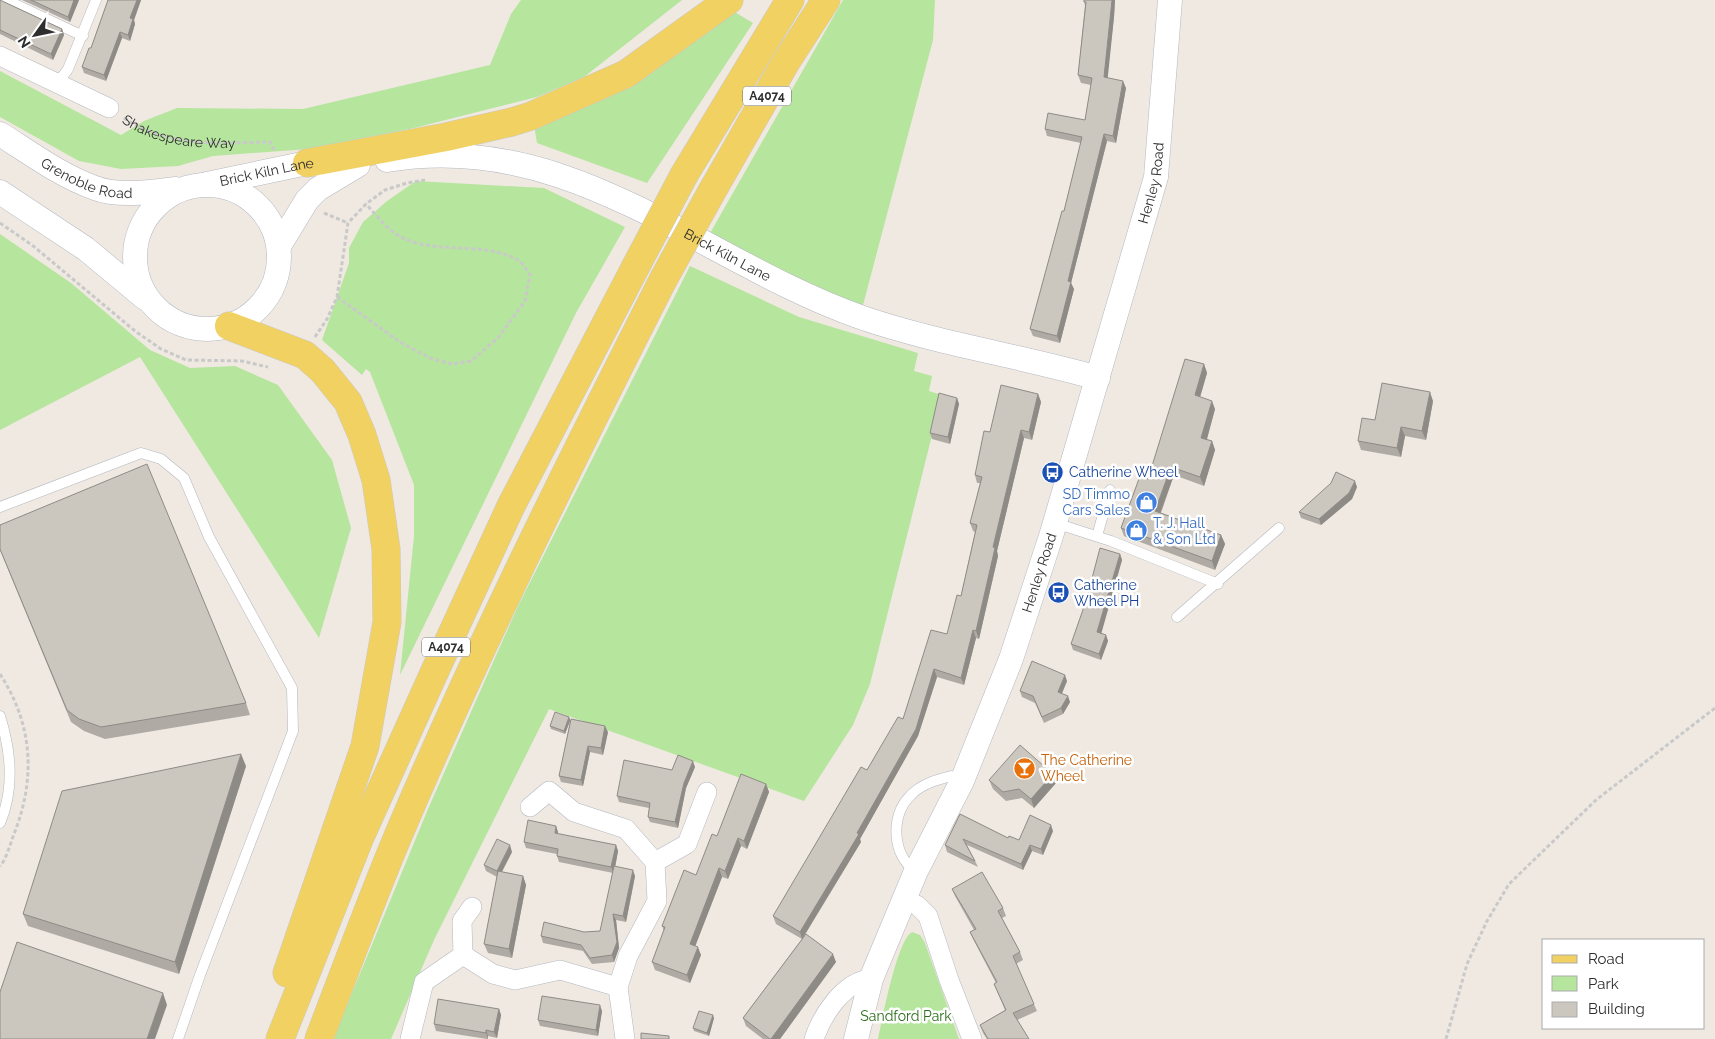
<svg xmlns="http://www.w3.org/2000/svg" width="1715" height="1039" font-family="Raleway,sans-serif">
<style>
.green{fill:#b6e59e}
.lines{fill:none;stroke-linecap:round;stroke-linejoin:round}
.service-casing{stroke:#b4b7c1;stroke-width:11}
.minor-casing{stroke:#b4b7c1;stroke-width:20}
.tertiary-casing{stroke:#b4b7c1;stroke-width:25}
.primary-casing{stroke:#c9c9c9;stroke-width:29}
.path{stroke:#c9c9c9;stroke-width:3;stroke-dasharray:4 2.5;stroke-linecap:butt}
.service{stroke:#fff;stroke-width:10}
.minor{stroke:#fff;stroke-width:19}
.tertiary{stroke:#fff;stroke-width:24}
.primary{stroke:#f2d163;stroke-width:28}
.primary-bridge-casing{stroke:#c9c9c9;stroke-width:29;stroke-linecap:butt}
.primary-bridge{stroke:#f2d163;stroke-width:28}
.wall{fill:#afaba4}
.shaded-wall{fill:#8e8b86}
.building{fill:#cbc7bf;stroke:#8e8b86}
.labels{text-anchor:middle;stroke-width:5;stroke-linejoin:round;paint-order:stroke}
.shield{fill:#fff;stroke:#6d6d6d;stroke-width:1}
.shield-label{font-size:12px;font-weight:bold;fill:#2e2e2e}
.street-label{font-size:14px;fill:#2e2e2e;stroke:#fff}
.transit-label{font-size:14px;fill:#164399;stroke:#fff;text-anchor:start}
.shop-label{font-size:14px;fill:#366cbe;stroke:#fff;text-anchor:end}
.food-label{font-size:14px;fill:#c56008;stroke:#fff;text-anchor:start}
.park-label{font-size:14px;fill:#2c6e1b;stroke:#fff}
</style>
<rect width="100%" height="100%" fill="#efe9e1"/>
<g class="green">
<path d="M521,0h161l-98,77 -47,20 -123,31 -105,21 -96,7 -35,10 -57,3 -42,-8 -79,-44v-46l121,64 23,-14 33,-13 126,1 187,-44 21,-51z"/>
<path d="M843,0h92l-2,40 -71,269 -153,-74z"/>
<path d="M728,8l25,15 -106,160 -110,-40 -3,-18z"/>
<path d="M416,181l128,7 81,39 -49,86 -176,362 14,-139v-51l-44,-113 -4,-3 -4,6 -40,-35 27,-77v-15l14,-26 24,-21z"/>
<path d="M0,234l71,49 79,67 40,18 45,-2 43,19 54,75 19,68 -32,110 -179,-281 -140,73z"/>
<path d="M690,266l109,51 119,36 -4,18 18,5 -3,15 13,4 -72,289 -17,41 -49,76 -255,-92 -115,231 -43,99h-58l95,-230 90,-203z"/>
<path d="M912,932l8,3 5,8 34,96h-81c4,-19 19,-99 34,-107z"/>
</g>
<g class="lines">
<defs>
<g id="service">
<path d="M6,0l77,36"/>
<path d="M53,81l10,-5 5,-7 28,-69"/>
<path d="M0,507l141,-54 20,6 23,19 25,59 83,151 1,43 -93,244 -22,64"/>
<path d="M1055,523l56,18 107,43"/>
<path d="M1097,536l13,-46"/>
<path d="M1177,617l102,-89"/>
<path d="M0,716c11,35 15,72 0,107"/>
<path d="M916,871c-24,-14 -26,-56 -6,-75 11,-12 26,-16 41,-20l11,5"/>
</g>
<g id="minor">
<path d="M0,56l109,52"/>
<path d="M530,807l19,-16 25,21 52,17 29,33 2,39 -29,55 -10,31 7,52"/>
<path d="M655,862l32,-18 20,-52"/>
<path d="M904,900l13,5 11,11 21,64 23,59"/>
<path d="M463,955l-1,-34 10,-14"/>
<path d="M410,1039l14,-57 39,-27 30,19 22,6 45,-10 58,17"/>
<path d="M814,1039c8,-24 30,-58 57,-60"/>
</g>
<g id="tertiary">
<path id="s2" d="M0,134c30,19 61,42 95,54 23,9 57,4 81,1"/>
<path id="s3" d="M387,160c185,-31 315,102 476,158 77,26 158,38 235,60"/>
<path id="s4" d="M207,184l100,-21 19,1"/>
<circle cx="207" cy="257" r="72"/>
<path d="M0,192l86,57 59,49"/>
<path d="M279,246l28,-46 11,-11 40,-24"/>
<path id="s5" d="M856,1039l15,-60 45,-108 46,-90 49,-122 41,-126 104,-356 14,-177"/>
</g>
<g id="primary">
<path d="M307,163l139,-26 66,-15 19,-6 95,-42 103,-74"/>
<path d="M684,175l106,-175"/>
<path d="M711,193l75,-131 40,-62"/>
<path d="M229,326l76,29 18,16 25,31 14,33 14,45 10,69 1,73 -22,124 -78,227"/>
<path d="M280,1039l80,-202 74,-164 77,-167 125,-240"/>
<path d="M319,1039c26,-68 51,-136 79,-203 80,-189 172,-373 265,-556"/>
</g>
</defs>
<use href="#service" class="service-casing"/>
<use href="#minor" class="minor-casing"/>
<use href="#tertiary" class="tertiary-casing"/>
<use href="#primary" class="primary-casing"/>
<g class="path">
<path id="s1" d="M124,118c43,30 97,25 146,24l4,8"/>
<path d="M324,213l24,10"/>
<path d="M0,223l32,22 103,86 26,18 25,11 56,1 26,6"/>
<path d="M337,297l63,45 30,16 22,6 19,-3 27,-23 27,-37 5,-26c-3,-4 -7,-12 -12,-15 -36,-20 -83,-4 -119,-24 -13,-8 -23,-21 -33,-32"/>
<path d="M315,337l12,-18 10,-22 11,-74 18,-19 19,-14 22,-7 18,-3"/>
<path d="M0,674c33,51 36,104 14,160 -4,10 -7,24 -14,32"/>
<path d="M1446,1039l21,-75 20,-43 22,-37 87,-84 119,-92"/>
</g>
<use href="#service" class="service"/>
<use href="#minor" class="minor"/>
<use href="#tertiary" class="tertiary"/>
<use href="#primary" class="primary"/>
<defs>
<g id="primary-bridge">
<path d="M636,266l48,-91"/>
<path d="M663,280l48,-87"/>
</g>
</defs>
<use href="#primary-bridge" class="primary-bridge-casing"/>
<use href="#primary-bridge" class="primary-bridge"/>
</g>
<g class="wall">
<path d="M0,0l62,29 2,6 -11,25 -53,-26z"/>
<path d="M22,0h57l-9,22z"/>
<path d="M108,0h33l-7,20 1,4 -5,17 -8,-3 -16,43 -22,-8 -2,-6 9,-19z"/>
<path d="M1084,0h31l-1,17 -7,61 19,10 -10,55 -9,-2 -36,142 3,6 -14,54 -27,-7 -3,-7 34,-118 17,-68 -34,-7 -2,-7 40,-9 6,-35 -10,-2 -3,-8 7,-69z"/>
<path d="M1204,364l3,9 -7,24 15,12 -8,30 5,2 3,9 -11,36 -30,-11 -13,38 60,22 4,9 -10,26 -91,-34 -3,-8 27,-49z"/>
<path d="M1038,394l3,8 -9,38 -8,-2 -27,113 1,5 -19,83 -3,-1 -12,47 -27,-8 -19,59 -58,103 1,3 -58,96 33,24 -56,77h-17l-17,-13 -3,-8 59,-79 -26,-15 -3,-8 94,-146 36,-51 44,-85 14,-38 14,-64 -2,-1 -3,-8 10,-40h-3l-2,-8 15,-43z"/>
<path d="M957,398l2,6 -9,40 -18,-5 -2,-6z"/>
<path d="M1433,401l-7,39 -21,-4 -4,21 -40,-7 -3,-9 17,-21z"/>
<path d="M1357,487l-5,12 -31,26 -20,-7 -2,-6z"/>
<path d="M0,525l246,178 4,12 -145,24 -21,-8 -13,-9 -71,-172z"/>
<path d="M1120,554l2,6 -21,73 5,2 2,6 -7,19 -28,-10 -2,-6z"/>
<path d="M1067,681l-5,12 8,9 -7,12 -19,9 -9,-20 -13,-6 -2,-6z"/>
<path d="M569,717l1,3 38,12 -5,23 -13,-3 -7,34 -22,-4 -2,-6 11,-54 -5,12 -14,-5 -1,-3z"/>
<path d="M246,766l-67,208 -151,-48 -5,-12z"/>
<path d="M695,767l-9,21 -8,40 -28,-6 -2,-5 1,-9 -30,-6 -2,-6 55,-26z"/>
<path d="M989,780l67,3 -22,25 -12,-10 -16,3 -13,-12z"/>
<path d="M766,784l3,8 -22,57 -6,-3 -13,33 -6,-2 -27,69 6,9 -11,28 -35,-13 -3,-8 12,-31 -2,-5 34,-51z"/>
<path d="M960,814l48,24 11,2 34,-9 -10,24 -11,-4 -9,19 -56,-25 11,22 -31,-15 -2,-7z"/>
<path d="M556,826l2,8 58,11 2,6 -3,16 20,9 -9,46 -10,-2 3,28 -5,14 -22,2 -9,-13 -40,-8 -2,-7 59,-5 13,-58 -54,-11 -2,-6v-2l-31,-6 -2,-6z"/>
<path d="M512,852l-10,20 21,4 3,9 -14,73 -24,-5 -4,-9 13,-67 -11,-6 -2,-6z"/>
<path d="M952,889l51,19 3,8 -4,2 18,34 3,8 -7,4 21,47 -20,9 12,19h-42l-4,-6 -3,-8 25,-15 -11,-26 2,-1 -23,-44 -3,-7 4,-2 -19,-34z"/>
<path d="M499,1009l2,6 -4,23 -9,-2v3h-1l-51,-8 -2,-7z"/>
<path d="M602,1011l-4,25 -58,-10 -2,-6z"/>
<path d="M714,1018l-5,18 -15,-5 -1,-3z"/>
</g>
<g class="shaded-wall">
<path d="M74,0h5l-9,22 -2,-5z"/>
<path d="M137,0h4l-7,20 1,4 -5,17 -2,-6 2,-17z"/>
<path d="M1112,0h3l-1,17 -7,68 -3,-8z"/>
<path d="M62,29l2,6 -11,25 -2,-6z"/>
<path d="M120,32l2,6 -16,43 -2,-6z"/>
<path d="M1123,81l3,7 -10,55 -3,-7z"/>
<path d="M1104,134l3,7 -36,142 3,6 -14,54 -3,-7 11,-55z"/>
<path d="M1204,364l3,9 -9,31 -3,-9z"/>
<path d="M1430,392l3,9 -7,39 -4,-9z"/>
<path d="M1038,394l3,8 -9,38 -3,-8z"/>
<path d="M957,398l2,6 -9,40 -2,-7z"/>
<path d="M1212,401l3,8 -10,37 -4,-8z"/>
<path d="M1401,427l4,9 -4,21 -4,-9z"/>
<path d="M1021,430l3,8 -27,113 1,5 -19,83 -3,-8 17,-84z"/>
<path d="M1212,441l3,9 -11,36 -4,-9z"/>
<path d="M1171,467l3,8 -16,44 -3,-8z"/>
<path d="M1355,481l2,6 -5,12 -31,26 -2,-6z"/>
<path d="M1221,535l4,9 -10,26 -3,-9z"/>
<path d="M1120,554l2,6 -22,78 -3,-6z"/>
<path d="M973,630l3,8 -12,47 -3,-7z"/>
<path d="M1106,635l2,6 -7,19 -2,-6z"/>
<path d="M934,669l3,8 -19,59 -58,103 1,3 -59,97 -2,-7z"/>
<path d="M1065,675l2,6 -7,17 -2,-6z"/>
<path d="M1068,696l2,6 -7,12 -2,-6z"/>
<path d="M569,717l1,3 -5,14 -1,-3z"/>
<path d="M605,726l3,6 -5,23 -2,-7z"/>
<path d="M588,746l2,6 -7,34 -2,-6z"/>
<path d="M241,754l5,12 -67,208 -4,-12z"/>
<path d="M693,761l2,6 -9,21 -8,40 -3,-6 9,-39z"/>
<path d="M1053,774l3,9 -22,25 -3,-9z"/>
<path d="M766,784l3,8 -22,57 -3,-8z"/>
<path d="M1051,825l2,6 -10,24 -2,-6z"/>
<path d="M556,826l2,6 -1,7 -2,-6z"/>
<path d="M738,838l3,8 -13,33 -3,-8z"/>
<path d="M510,845l2,7 -13,25 -2,-6z"/>
<path d="M616,845l2,6 -4,22 -3,-6z"/>
<path d="M1030,845l2,6 -9,19 -2,-6z"/>
<path d="M719,868l3,9 -29,75 -3,-8z"/>
<path d="M633,870l2,6 -9,46 -3,-6z"/>
<path d="M523,876l3,9 -14,73 -3,-9z"/>
<path d="M613,914l3,6 3,28 -5,14 -2,-7z"/>
<path d="M698,947l3,8 -11,28 -3,-8z"/>
<path d="M833,954l3,8 -56,77h-9z"/>
<path d="M163,993l4,12 -12,34h-8z"/>
<path d="M600,1005l2,6 -4,25 -2,-6z"/>
<path d="M499,1009l2,6 -4,23 -3,-6z"/>
<path d="M713,1015l1,3 -5,18 -2,-3z"/>
<path d="M486,1030l2,6v3l-2,-6z"/>
</g>
<g class="building">
<path d="M0,0l62,29 -11,25 -51,-24z"/>
<path d="M31,0h43l-6,17z"/>
<path d="M108,0h29l-7,18 3,1 -5,16 -8,-3 -16,43 -22,-8 7,-19h2z"/>
<path d="M1084,0h28l-8,77 19,4 -10,55 -9,-2 -36,147 3,1 -14,54 -27,-7 32,-118h2l18,-74 -37,-8 3,-16 37,7 7,-42 -14,-3 8,-73h-2z"/>
<path d="M1185,359l19,5 -9,31 17,6 -11,37 11,3 -12,36 -29,-10 -16,44 66,24 -9,26 -91,-33 19,-52 8,3z"/>
<path d="M1382,383l48,9 -8,39 -21,-4 -4,21 -39,-7 4,-23 13,2z"/>
<path d="M1001,385l37,9 -9,38 -8,-2 -28,117 2,1 -19,83 -3,-1 -12,48 -27,-9 -18,60 -59,104 2,1 -59,98 -27,-16 88,-149 6,3 31,-53 5,2 28,-89 16,4 10,-39 4,1 16,-71 -7,-2 12,-46 -7,-2 9,-44 6,1z"/>
<path d="M939,393l18,5 -9,39 -18,-4z"/>
<path d="M147,464l99,239 -145,24 -22,-8 -12,-9 -67,-161v-24z"/>
<path d="M1336,472l19,9 -6,12 -30,26 -20,-7 32,-29z"/>
<path d="M1100,548l20,6 -23,78 9,3 -7,19 -28,-10 15,-43z"/>
<path d="M1032,661l33,14 -7,17 10,4 -7,12 -19,9 -9,-21 -13,-5z"/>
<path d="M555,712l14,5 -5,14 -14,-5z"/>
<path d="M571,719l34,7 -4,22 -13,-2 -7,34 -22,-4z"/>
<path d="M1020,745l33,29 -22,25 -12,-10 -16,3 -14,-12z"/>
<path d="M241,754l-66,208 -152,-48 39,-123z"/>
<path d="M678,755l15,6 -9,22 -9,39 -27,-5 2,-14 -33,-7 7,-36 48,10z"/>
<path d="M741,774l25,10 -22,57 -6,-3 -13,33 -6,-3 -29,76 8,3 -11,28 -35,-13 13,-35 -3,-1 22,-56 12,5 16,-41 5,2z"/>
<path d="M960,814l48,24 1,-2 10,4 11,-25 21,10 -10,24 -11,-4 -9,19 -58,-25 12,22 -30,-16z"/>
<path d="M528,820l28,6 -1,7 61,12 -5,22 -54,-11 1,-7 -34,-7z"/>
<path d="M497,839l13,6 -13,26 -13,-6z"/>
<path d="M614,866l19,4 -10,46 -10,-2 4,28 -5,13 -22,3 -9,-13 -40,-9 3,-14 40,10 16,-1z"/>
<path d="M498,871l25,5 -14,73 -25,-5z"/>
<path d="M982,872l21,36 -5,3 22,41 -7,4 21,48 -21,9 16,26h-41l-8,-14 26,-15 -12,-26 3,-2 -27,-50 6,-3 -24,-40z"/>
<path d="M806,934l27,20 -62,85h-1l-27,-21z"/>
<path d="M17,942l146,51 -16,46h-147v-47z"/>
<path d="M542,996l58,9 -4,25 -58,-10z"/>
<path d="M438,999l61,10 -5,23 -8,-2v3l-52,-9z"/>
<path d="M699,1011l14,4 -6,18 -14,-5z"/>
<path d="M641,1033l28,3v3h-28z"/>
</g>
<defs>
<symbol id="bus-disc" viewBox="-11 -11 22 22"><circle r="9.5" fill="#1a4fb4" stroke="#fff"/><path d="M-5-6H5V4H4V6H2V4H-2V6H-4V4H-5ZM-3.5-4V0h7V-4ZM-3.5 1.2v1.5H-2V1.2ZM2 1.2v1.5H3.5V1.2Z" fill="#fff"/></symbol>
<symbol id="shop-disc" viewBox="-11 -11 22 22"><circle r="9.5" fill="#3f7fe0" stroke="#fff"/><path d="M-5-2.5h2.3a2.7 3.5 0 0 1 5.4 0H5L5.5 6h-11ZM-1.5-2.5h3a1.5 2.3 0 0 0-3 0Z" fill="#fff"/></symbol>
<symbol id="bar-disc" viewBox="-11 -11 22 22"><circle r="9.5" fill="#e8710a" stroke="#fff"/><path d="M-6-5H6L.8 .8V4.5H3.5V6h-7V4.5H-.8V.8Z" fill="#fff"/></symbol>
</defs>
<g fill-rule="evenodd">
<use href="#bus-disc" x="1040" y="460" width="25" height="25"/>
<use href="#shop-disc" x="1134" y="490" width="25" height="25"/>
<use href="#shop-disc" x="1124" y="518" width="25" height="25"/>
<use href="#bus-disc" x="1046" y="580" width="25" height="25"/>
<use href="#bar-disc" x="1012" y="756" width="25" height="25"/>
</g>
<g class="labels">
<g class="shield">
<rect x="743" y="86.5" width="48" height="19" rx="4"/>
<rect x="422" y="637.5" width="48" height="19" rx="4"/>
</g>
<g class="shield-label">
<text x="767" y="100">A4074</text>
<text x="446" y="651">A4074</text>
</g>
<g class="street-label">
<text dy="5" stroke="none"><textPath href="#s1" startOffset="58">Shakespeare Way</textPath></text>
<text dy="5" stroke="none"><textPath href="#s4" startOffset="61">Brick Kiln Lane</textPath></text>
<text dy="5" stroke="none"><textPath href="#s2" startOffset="99">Grenoble Road</textPath></text>
<text dy="5" stroke="none"><textPath href="#s5" startOffset="908">Henley Road</textPath></text>
<text dy="5" stroke="none"><textPath href="#s3" startOffset="361">Brick Kiln Lane</textPath></text>
<text dy="5" stroke="none"><textPath href="#s5" startOffset="502">Henley Road</textPath></text>
</g>
<g class="transit-label">
<text x="1069" y="477">Catherine Wheel</text>
<text x="1074" y="590">Catherine<tspan x="1074" dy="16">Wheel PH</tspan></text>
</g>
<g class="shop-label">
<text x="1130" y="499">SD Timmo<tspan x="1130" dy="16">Cars Sales</tspan></text>
<text x="1153" y="528" text-anchor="start">T. J. Hall<tspan x="1153" dy="16">&amp; Son Ltd</tspan></text>
</g>
<g class="food-label">
<text x="1041" y="765">The Catherine<tspan x="1041" dy="16">Wheel</tspan></text>
</g>
<g class="park-label">
<text x="906" y="1021">Sandford Park</text>
</g>
</g>
<rect x="1542" y="939" width="162" height="90" fill="#ffffff" stroke="#ababab"/>
<rect x="1552" y="955" width="25" height="8" fill="#f2d163" stroke="#ababab"/>
<text x="1588" y="964" font-size="15" fill="#2e2e2e">Road</text>
<rect x="1552" y="976" width="25" height="15" fill="#b6e59e" stroke="#ababab"/>
<text x="1588" y="989" font-size="15" fill="#2e2e2e">Park</text>
<rect x="1552" y="1002" width="25" height="15" fill="#cbc7bf" stroke="#ababab"/>
<text x="1588" y="1014" font-size="15" fill="#2e2e2e">Building</text>
<g transform="translate(35 35) rotate(237)" stroke="#ffffff" stroke-width="4" paint-order="stroke">
<path d="M0-4L9 19L0 12L-9 19Z" fill="#2e2e2e"/>
<text y="-8" font-size="14" font-weight="bold" text-anchor="middle" fill="#2e2e2e">N</text>
</g>
</svg>
